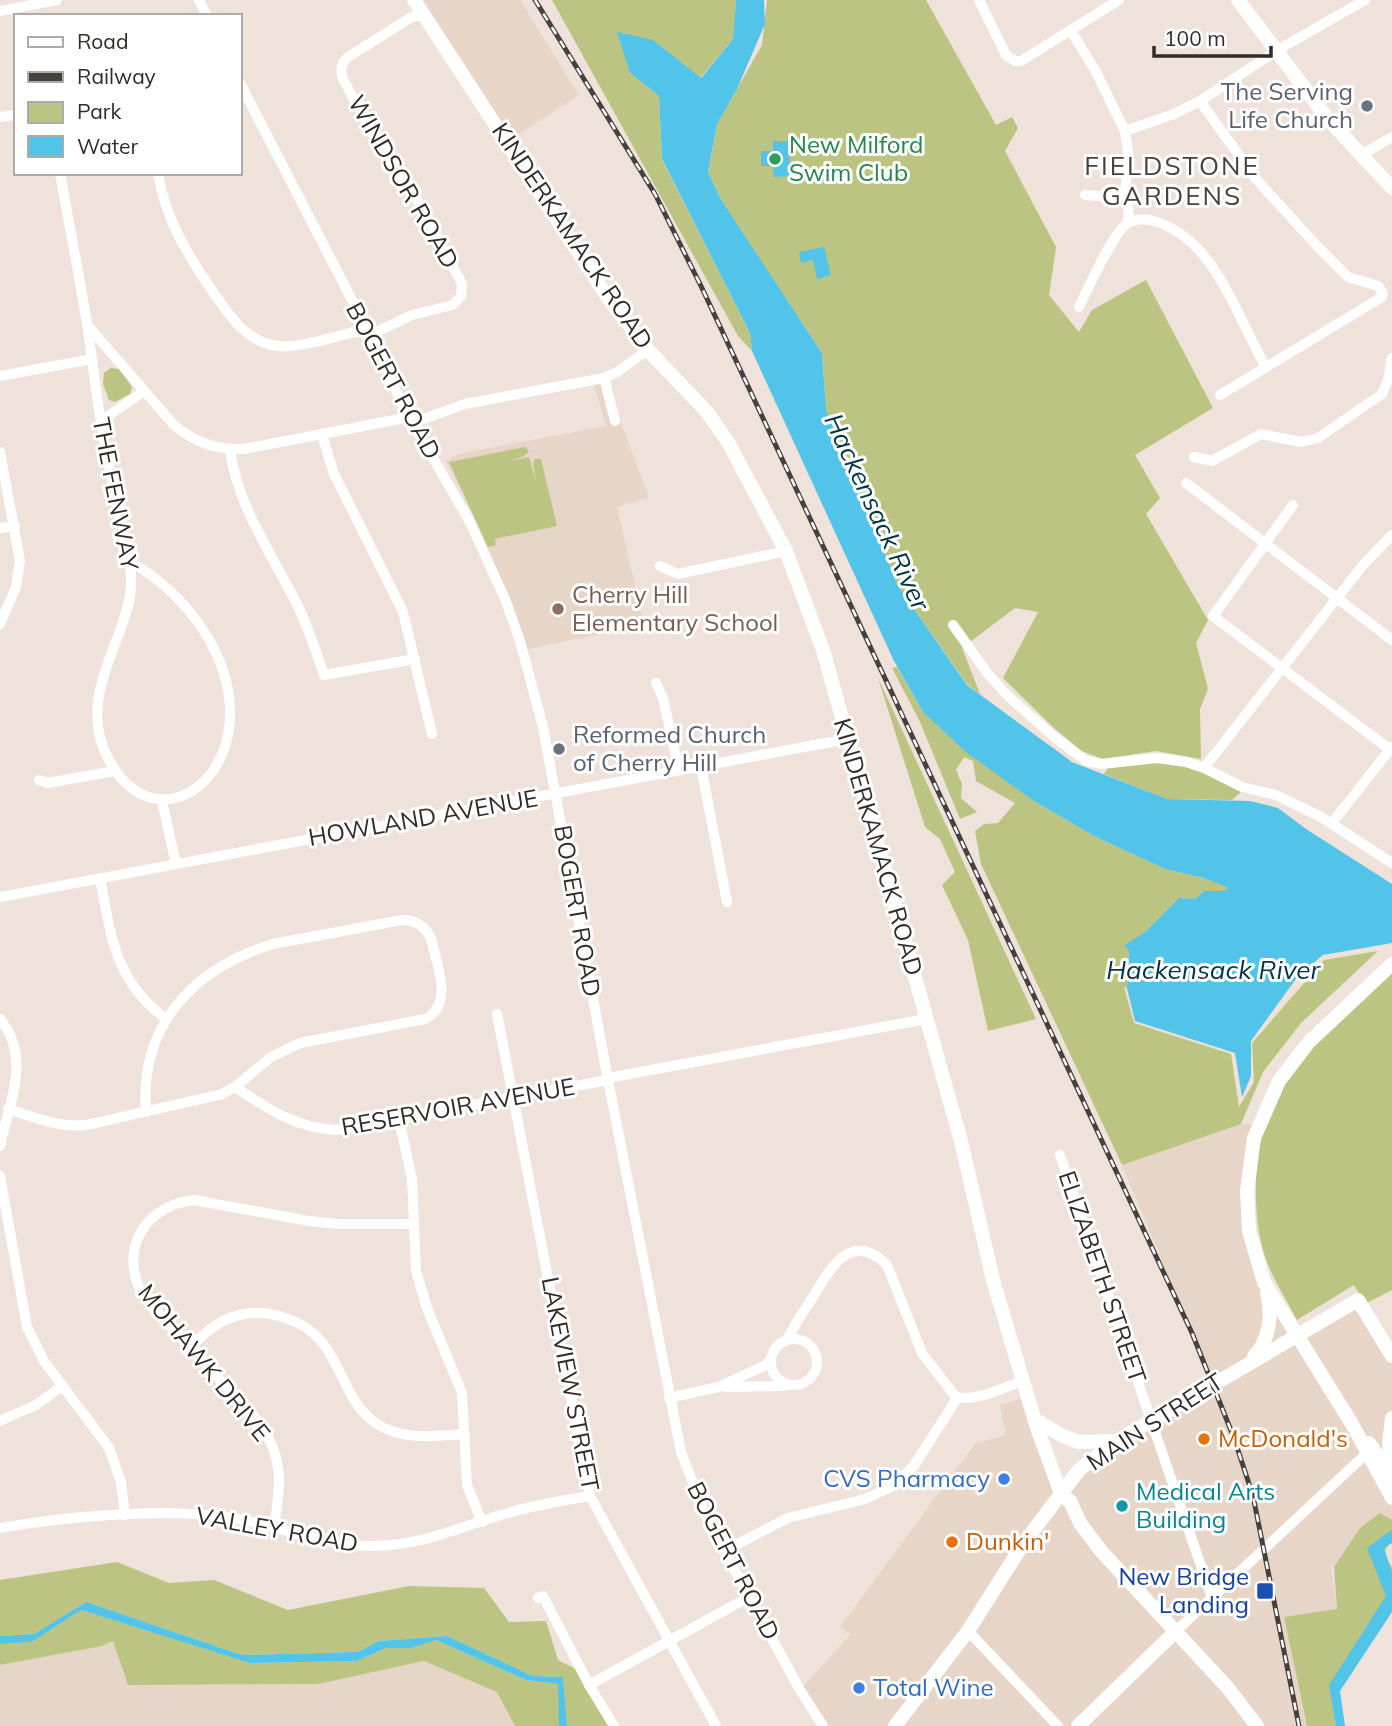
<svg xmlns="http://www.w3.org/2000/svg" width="1392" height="1726" font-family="Mulish,sans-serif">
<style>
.built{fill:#e7d5c8}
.green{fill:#bbc581}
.water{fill:#52c3e9}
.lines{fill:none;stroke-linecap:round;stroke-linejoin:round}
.minor{stroke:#fff;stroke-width:10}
.major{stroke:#fff;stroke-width:14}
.rail-casing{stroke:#47413d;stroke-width:5}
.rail{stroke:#fff;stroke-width:2.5;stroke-dasharray:8;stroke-linecap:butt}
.worship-dot{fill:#6b7280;stroke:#fff;stroke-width:2.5}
.leisure-dot{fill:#2e9e5b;stroke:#fff;stroke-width:2.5}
.education-dot{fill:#8d6e63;stroke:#fff;stroke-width:2.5}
.food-dot{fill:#e8710a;stroke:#fff;stroke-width:2.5}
.shop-dot{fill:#3f7fe0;stroke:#fff;stroke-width:2.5}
.culture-dot{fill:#0f9aa8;stroke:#fff;stroke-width:2.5}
.transit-dot{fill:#1a4fb4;stroke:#fff;stroke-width:2.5}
.labels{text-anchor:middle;stroke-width:6;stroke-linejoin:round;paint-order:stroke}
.worship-label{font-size:24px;fill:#5b616d;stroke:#fff;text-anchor:end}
.leisure-label{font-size:24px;fill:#27864d;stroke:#fff;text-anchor:start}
.street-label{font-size:24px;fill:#312c29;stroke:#fff}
.education-label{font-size:24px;fill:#785e54;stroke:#fff;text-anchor:start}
.food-label{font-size:24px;fill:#c56008;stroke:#fff;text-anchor:start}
.shop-label{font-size:24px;fill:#366cbe;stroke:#fff;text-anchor:end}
.culture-label{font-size:24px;fill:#0d838f;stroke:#fff;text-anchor:start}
.transit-label{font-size:24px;fill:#164399;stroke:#fff;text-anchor:end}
.neighbourhood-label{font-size:26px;letter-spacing:2px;fill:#494039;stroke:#fff}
.water-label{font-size:26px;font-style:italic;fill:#003544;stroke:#fff}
</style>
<rect width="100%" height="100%" fill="#eee2da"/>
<g class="built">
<path d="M414,0h106l59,95 -73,47z"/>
<path d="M604,378l45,119 -32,10 27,118 -121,25 -50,-135 -27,-54 12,-7 148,-28 -13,-45z"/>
<path d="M1241,1124h18l-5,14 -1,112 43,85 62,-35 34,56v174l-61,37 6,42 -53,8 23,109h-484l-23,-36 51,-56 -11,-7 135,-183 31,-9 -6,-30 28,-8 33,98 13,-16 139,-96 -91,-218z"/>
<path d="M113,1641l205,43 106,-23 74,31 17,34h-515v-61l102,-19z"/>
</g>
<g class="green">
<path d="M552,0h184l-3,39 -33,39 -47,-38 -23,33 29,23 3,64 88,173 2,18 -14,-15z"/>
<path d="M767,0h159l70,125 16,-8 6,11 -13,23 51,96 -7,48 30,37 13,-22 54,-30 67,128 -78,47 25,43 -14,16 62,106 -12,23 12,46 -8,20 1,50 -45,-8 -54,8 -20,-8 -28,-23 -51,-50 35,-66 -23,-4 -53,40 18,46 -13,-10 -69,-98 -72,-176 -4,-57 -102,-155 -12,-25 9,-49 45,-79z"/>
<path d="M111,368l8,1 13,18 -2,7 -15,8 -6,-2 -6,-16 1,-11z"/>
<path d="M525,447l4,4 -5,5 -14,5 19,-4 7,25 -3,-19 2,-4h6l16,67 -62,13 1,6 -8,2 -39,-85z"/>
<path d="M897,667l26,45 111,89 60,35 71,33 39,9 26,10 -8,3h-18l-9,8 -16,-1 -34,34 -19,13 3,6 -2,37 -3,-1 10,36 97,31 8,53 15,-25 -2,-39 72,-83 54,-9 -77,72 -38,49 -22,52 -119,41 -141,-301 -6,-33 9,-7 14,-1 17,-20 -39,-22 -3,-20 -9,-4 -8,13 6,14 -1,14 16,14 -17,7 -40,-97 -28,-54z"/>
<path d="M878,678l158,341 -48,12 -20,-91 -26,-55 13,-13 -15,-33 -15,-12z"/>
<path d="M1170,762l27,5 45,24 -10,9 -65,-1 -63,-25 6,-9z"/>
<path d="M1392,969v321l-27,14 -11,-19 -57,35c-10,-19 -22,-38 -30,-58 -8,-21 -11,-46 -11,-68 -3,-109 64,-158 136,-225z"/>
<path d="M1380,1513l12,7v19l-9,15 9,13v44l-57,82 5,33h-33l-23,-109 53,-8 -3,-42 26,-39z"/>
<path d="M117,1562l52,21 45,-3 74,30 121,-24 75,2 25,34 37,-1 12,39 29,15 29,51h-49l-4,-49 -30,-1 -86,-40 -68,5 -22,11 -115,3 -156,-53 -52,32 -34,2v-56z"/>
<path d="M81,1610l170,53 106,-2 29,-13h25l25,-8 90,40 33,4v42h-44l-18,-34 -73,-31 -106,23 -190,1 -15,-44 -11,5 -102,19v-21l32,-2z"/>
</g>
<g class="water">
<path d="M736,0h28l1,24 -28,65 -20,35 -9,48 12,26 102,155 4,57 72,176 69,99 105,77 95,37 83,2 28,7 28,21 86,55v59l-69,12 -25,21 -47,65v35l-9,21 -7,-44 -100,-32 -8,-33 2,-37 -4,-6 20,-13 34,-34 16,1 9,-8h18l7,-3 -25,-10 -39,-9 -71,-33 -60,-35 -68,-49 -43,-40 -29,-51 -142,-310 -2,-18 -88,-174 -3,-63 -29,-23 -13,-41 36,8 48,38 32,-39z"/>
<path d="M773,141h16l1,35 -16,1 -1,-11h-12v-15h12z"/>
<path d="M824,247l7,28 -14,4 -4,-19 -12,3 -2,-11z"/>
<path d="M1392,1530v13l-8,5 8,25v39l-52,79 5,35h-9l-7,-41 57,-89 -19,-48z"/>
<path d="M86,1602l156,53 115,-3 22,-11 68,-5 86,40 30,1 4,49h-8l-1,-42 -32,-4 -90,-40 -25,8h-25l-29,13 -107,2 -169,-53 -49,32 -32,2v-8l34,-2z"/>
</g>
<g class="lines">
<g class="minor">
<path d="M199,0l8,16"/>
<path d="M979,0l27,55 9,6h6l98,-61"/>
<path d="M0,11l57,-11"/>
<path d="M1071,31l24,39 30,61 3,21 -3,46 4,13 -2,12"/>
<path d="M240,83l130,252 34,73 66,114 35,77 15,42 23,86 65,353 73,372 27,69 92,169 23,36"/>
<path d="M1200,101l56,78 62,68 30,30 30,9 5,8 -1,3 -162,98"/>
<path d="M0,117l16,-2"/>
<path d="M1125,131l49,-17 26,-13 76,-50 89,-51"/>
<path d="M1361,155l31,-18"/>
<path d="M60,173c9,51 19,101 27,151 6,37 9,74 16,110 6,33 13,66 20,99 4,17 9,34 8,52 0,16 -6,30 -11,46 -17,44 -36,86 -10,131 39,68 109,35 119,-33 9,-69 -43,-136 -100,-168"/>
<path d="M158,173c7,45 28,79 53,116 18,25 33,52 66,57 22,3 67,-12 90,-17"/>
<path d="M1085,195l40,3"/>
<path d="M1079,307c9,-18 34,-75 49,-84 8,-5 17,-4 26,-2 61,17 83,97 112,146"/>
<path d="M89,327l84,97c22,19 43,26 71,25l166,-32 13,2 42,-15 139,-26 13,-6 31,-22"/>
<path d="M370,335l42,-20 41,-10 8,-9 1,-12 -41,-78 -49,-73 -30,-56c-1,-10 -1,-14 6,-20l62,-39 12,-4"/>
<path d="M0,376l92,-17"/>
<path d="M604,378l11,43"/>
<path d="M101,421l43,-30"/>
<path d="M322,435l12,39 69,138 29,122"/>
<path d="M230,450c8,57 41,103 67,154 11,23 19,47 27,71l91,-16"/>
<path d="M0,452l20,109 -4,26 -16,37"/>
<path d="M1194,457l18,4 49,-27 40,8 17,-4 64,-44 6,-14 4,-22"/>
<path d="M1186,483l206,157"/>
<path d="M1293,505l-80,111 179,135"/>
<path d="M0,528l15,-2"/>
<path d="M660,566l18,8 108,-23"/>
<path d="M953,625l35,49 20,22 45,40 33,25 16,3 55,-6 29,4 18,6 38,19 34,8 45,22 71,46"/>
<path d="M656,683l7,15 16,72"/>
<path d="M701,766l26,136"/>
<path d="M1204,768l159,-203 29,-30"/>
<path d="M39,780l8,3 68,-12"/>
<path d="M162,801l14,63"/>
<path d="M1332,823l60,-76"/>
<path d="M100,878c11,59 15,103 66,141"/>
<path d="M0,897l847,-158"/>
<path d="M497,1014l93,482 126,230"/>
<path d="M0,1019c32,39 9,84 0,127"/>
<path d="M608,1078l318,-59"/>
<path d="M235,1087c33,22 60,41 101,43l272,-50"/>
<path d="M8,1109c26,8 52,19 78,16l136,-31 13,-7 36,-30 29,-14 125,-24c30,-15 11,-55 6,-81 -6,-12 -15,-18 -29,-18l-129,24c-79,24 -134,81 -127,168"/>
<path d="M399,1120l13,59 4,92 11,37 35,85 5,92 15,37"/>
<path d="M1060,1155l152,443"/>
<path d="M0,1176l27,151 17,34 65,87 12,34 4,33"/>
<circle cx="794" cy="1362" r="23"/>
<path d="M787,1340c7,-15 17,-29 26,-43 17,-28 38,-68 74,-32l35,88 33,43c17,8 49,-9 68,-15"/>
<path d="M190,1347c10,-9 21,-20 33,-26 35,-18 83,-4 104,28 17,26 23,57 50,75 27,17 58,12 88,10"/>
<path d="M725,1387l60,-1"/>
<path d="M669,1398l49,-11 48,-22 4,-5"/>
<path d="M0,1421l36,-16 26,-19"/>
<path d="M274,1527c6,-41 11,-67 -14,-104l-115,-124c-28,-46 -3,-93 49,-99l115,21 29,3h75"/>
<path d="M0,1528c68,-12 170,-21 238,-9 46,8 88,28 135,27 46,0 85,-18 128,-31 29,-9 59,-14 89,-19"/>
<path d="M724,1551l64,-33 77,-19 26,-12 22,-20 45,-70"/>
<path d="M538,1598l5,-2 46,89 25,41"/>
<path d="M968,1631l90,95"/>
<path d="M1176,1631l190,-177"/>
<path d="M589,1685l160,-88"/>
</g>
<g class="major">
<path d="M414,0l194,298 40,52 59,62 21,30 58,109 37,99 138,491 32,139 44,148 25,68 8,5 10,22 21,28 127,137 29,38"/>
<path d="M1238,0l90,119 64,69"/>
<path d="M1392,964l-83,78 -30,39 -25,57 -7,53 2,40 15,51 88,142 40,74"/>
<path d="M1254,1356c15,-15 19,-42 13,-62"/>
<path d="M1392,1418l-3,26 3,15"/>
<path d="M1034,1419l27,16 17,7 39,-1"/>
<path d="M1369,1443l23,32"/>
<path d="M895,1726l73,-95 55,-87 56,-74 38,-29 241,-141 34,56"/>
<path d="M1078,1726l98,-95"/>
</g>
<defs>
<path id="rail" d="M535,0l120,194 46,92 491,1047 42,105 19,58 46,230"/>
</defs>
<use href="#rail" class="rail-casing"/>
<use href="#rail" class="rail"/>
</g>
<g class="worship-dot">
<circle cx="1367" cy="106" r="7"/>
<circle cx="559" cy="749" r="7"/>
</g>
<circle class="leisure-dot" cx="775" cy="159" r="7"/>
<circle class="education-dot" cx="558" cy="609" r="7"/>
<g class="food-dot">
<circle cx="1204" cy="1439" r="7"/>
<circle cx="952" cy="1542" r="7"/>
</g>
<g class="shop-dot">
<circle cx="1004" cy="1479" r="7"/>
<circle cx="859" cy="1688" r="7"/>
</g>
<circle class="culture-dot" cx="1122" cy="1506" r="7"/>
<rect class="transit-dot" x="1256" y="1582" width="18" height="18" rx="3.5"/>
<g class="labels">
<g class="worship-label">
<text x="1353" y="100">The Serving<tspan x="1353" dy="28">Life Church</tspan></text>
<text x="573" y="743" text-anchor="start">Reformed Church<tspan x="573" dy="28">of Cherry Hill</tspan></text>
</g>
<g class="leisure-label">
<text x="789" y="153">New Milford<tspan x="789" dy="28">Swim Club</tspan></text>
</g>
<g class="street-label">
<text transform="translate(403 182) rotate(60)" y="8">WINDSOR ROAD</text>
<text transform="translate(572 236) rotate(56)" y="8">KINDERKAMACK ROAD</text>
<text transform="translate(393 381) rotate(62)" y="8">BOGERT ROAD</text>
<text transform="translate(115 494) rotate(79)" y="8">THE FENWAY</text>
<text transform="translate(423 818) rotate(-10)" y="8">HOWLAND AVENUE</text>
<text transform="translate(878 847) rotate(74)" y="8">KINDERKAMACK ROAD</text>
<text transform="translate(577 911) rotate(80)" y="8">BOGERT ROAD</text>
<text transform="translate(458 1107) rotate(-10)" y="8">RESERVOIR AVENUE</text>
<text transform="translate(1102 1277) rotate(71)" y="8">ELIZABETH STREET</text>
<text transform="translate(204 1363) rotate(51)" y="8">MOHAWK DRIVE</text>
<text transform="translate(570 1384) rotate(79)" y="8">LAKEVIEW STREET</text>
<text transform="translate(1155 1422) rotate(-33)" y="8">MAIN STREET</text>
<text transform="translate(277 1530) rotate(10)" y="8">VALLEY ROAD</text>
<text transform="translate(733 1561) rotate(63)" y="8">BOGERT ROAD</text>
</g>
<g class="education-label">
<text x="572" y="603">Cherry Hill<tspan x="572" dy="28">Elementary School</tspan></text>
</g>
<g class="food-label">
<text x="1218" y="1447">McDonald's</text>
<text x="966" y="1550">Dunkin'</text>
</g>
<g class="shop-label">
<text x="990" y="1487">CVS Pharmacy</text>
<text x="873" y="1696" text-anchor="start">Total Wine</text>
</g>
<g class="culture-label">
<text x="1136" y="1500">Medical Arts<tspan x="1136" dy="28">Building</tspan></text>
</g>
<g class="transit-label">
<text x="1249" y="1585">New Bridge<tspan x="1249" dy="28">Landing</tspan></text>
</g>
<g class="neighbourhood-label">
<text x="1172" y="175">FIELDSTONE<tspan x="1172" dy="30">GARDENS</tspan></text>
</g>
<g class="water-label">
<text transform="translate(877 512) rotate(65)" y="9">Hackensack River</text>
<text x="1213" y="979">Hackensack River</text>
</g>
</g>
<rect x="14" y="14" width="228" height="161" fill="#ffffff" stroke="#adaba9" stroke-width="2"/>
<rect x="28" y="37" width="35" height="10" fill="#ffffff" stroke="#adaba9" stroke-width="2"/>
<text x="77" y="49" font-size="21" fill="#312c29">Road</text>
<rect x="28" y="72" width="35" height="10" fill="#47413d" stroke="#adaba9" stroke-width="2"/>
<text x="77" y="84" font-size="21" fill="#312c29">Railway</text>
<rect x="28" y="102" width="35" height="21" fill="#bbc581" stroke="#adaba9" stroke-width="2"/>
<text x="77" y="119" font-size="21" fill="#312c29">Park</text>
<rect x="28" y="136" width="35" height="21" fill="#52c3e9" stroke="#adaba9" stroke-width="2"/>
<text x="77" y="154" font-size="21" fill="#312c29">Water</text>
<path d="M1154 46v10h117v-10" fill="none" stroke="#312c29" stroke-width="3.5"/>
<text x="1164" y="46" font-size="21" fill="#312c29" stroke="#ffffff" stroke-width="5" paint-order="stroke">100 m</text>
</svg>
